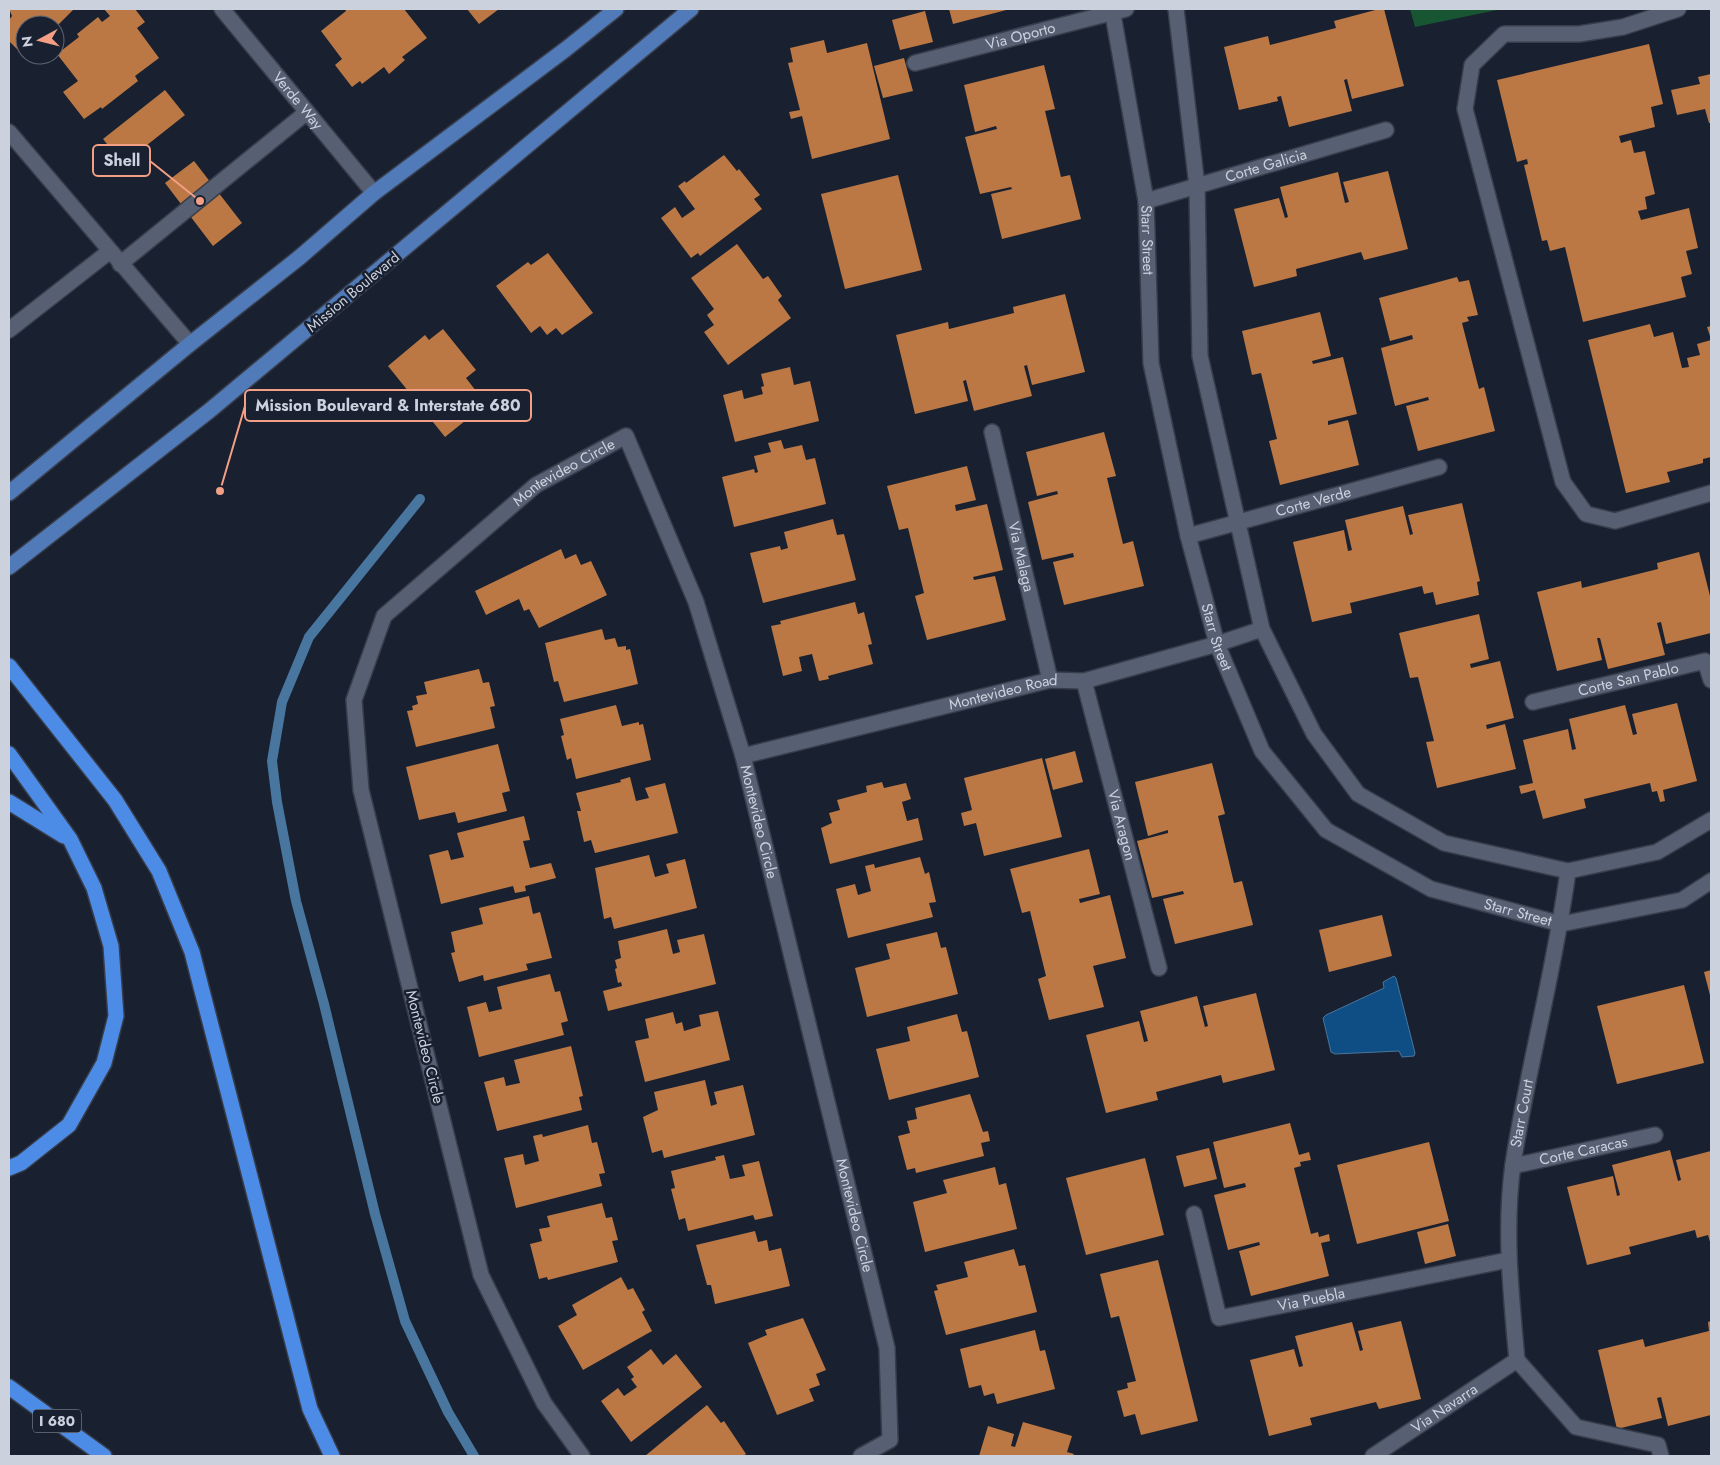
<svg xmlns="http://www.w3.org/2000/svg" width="1720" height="1465" font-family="Jost,sans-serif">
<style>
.green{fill:#185533}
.water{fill:#0f4e84;stroke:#48769f}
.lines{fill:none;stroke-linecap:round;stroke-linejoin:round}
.stream{stroke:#48769f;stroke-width:10}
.building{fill:#bb7844}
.service-casing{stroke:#383d4b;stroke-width:18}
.minor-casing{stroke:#383d4b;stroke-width:18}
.primary-casing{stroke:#383d4b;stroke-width:18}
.motorway-casing{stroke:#383d4b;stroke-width:18}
.service{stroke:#576073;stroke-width:15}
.minor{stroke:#576073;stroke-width:15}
.primary{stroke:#507ab8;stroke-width:15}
.motorway{stroke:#4c8ce6;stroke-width:15}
.labels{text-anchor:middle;stroke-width:5;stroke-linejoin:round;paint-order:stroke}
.shield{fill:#192030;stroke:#969da9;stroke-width:1}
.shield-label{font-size:14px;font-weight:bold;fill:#ccd2dd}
.street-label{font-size:15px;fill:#ccd2dd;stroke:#192030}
.leader{fill:none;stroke:#f39f85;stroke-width:2}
.callout-dot{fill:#f39f85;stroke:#192030;stroke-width:2}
.callout{fill:#192030;stroke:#f39f85;stroke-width:2}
.callout-label{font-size:16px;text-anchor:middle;font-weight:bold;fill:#ccd2dd}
</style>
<rect width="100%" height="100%" fill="#192030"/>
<path class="green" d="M1410,9h92l-87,18z"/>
<path class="water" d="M1394,976l2,2 19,75 -1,3 -12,1 -3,-6 -64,3 -4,-2 -8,-34 3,-3 58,-27 -1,-6z"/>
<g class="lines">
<path class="stream" d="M420,499l-111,138 -27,65 -10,59 5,41 19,99 28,103 51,210 30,107 43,91 26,44"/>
</g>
<g class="building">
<path d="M9,9h65l-19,19v-3h-30l-1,31 -15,-15v-21l3,-4z"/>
<path d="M104,9h31l10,13 -8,6 22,30 -24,18 3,5 -36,28 -1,-2 -17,12 -21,-27 15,-11 -21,-27 22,-17 -2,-3 21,-17 4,5 8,-6z"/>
<path d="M345,9h59l23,29 -25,19 3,3 -16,14 -5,-7 -22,17 -2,-3 -8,6 -17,-22 7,-6 -21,-28 25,-20z"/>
<path d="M467,9h32l-20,15z"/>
<path d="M949,9h61l-57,15z"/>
<path d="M1379,9h5l20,77 -52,13 -5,-20 -3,1 8,31 -63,16 -8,-31 -4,1 1,4 -39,9 -15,-63 44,-11 2,9 66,-17 -2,-7z"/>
<path d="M925,11l8,31 -33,8 -8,-30z"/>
<path d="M824,40l3,13 40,-10 23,96 -78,20 -10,-43 -11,3 -2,-7 11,-2 -12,-47 5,-1 -3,-14z"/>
<path d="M1649,44l14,60 -12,3 4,20 -36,9 2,7 10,-3 3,13 11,-2 10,43 -10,3 2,12 -9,2 3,9 48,-12 9,40 -12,3 6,23 -11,3 5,20 -103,25 -18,-75 -15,4 -3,-11 -5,1 -18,-76 4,-1 -1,-5 -10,3 -20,-82z"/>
<path d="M904,58l9,33 -30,7 -9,-32z"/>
<path d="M1044,65l11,44 -10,2 16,66 9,-2 11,44 -79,20 -11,-45 21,-5 -1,-2 -31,7 -15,-57 32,-8 -1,-3 -21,6 -11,-47z"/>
<path d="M1711,74v49h-2l-4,-14 -28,6 -6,-25 29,-6 -2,-7z"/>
<path d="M165,90l20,25 -62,49 -20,-25z"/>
<path d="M724,155l13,16 2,-2 21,26 -6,4 8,10 -62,47 -2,-3 -7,5 -30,-40 14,-11 7,11 13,-9 -17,-23 7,-5 1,2z"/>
<path d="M194,161l48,62 -29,23 -48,-63z"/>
<path d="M1388,171l20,78 -44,11 -3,-8 -65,17 1,7 -43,11 -20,-78 45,-11 6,20 3,-1 -8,-30 58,-15 7,31 4,-1 -6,-20z"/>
<path d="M898,175l24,95 -77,19 -24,-95z"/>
<path d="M737,244l26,35 5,-3 14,20 -4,4 13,18 -63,47 -24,-33 10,-7 -7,-10 7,-6 -23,-31z"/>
<path d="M548,253l45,60 -31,22 -6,-7 -9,7 -7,-9 -9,7 -35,-47 32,-24 3,3z"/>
<path d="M1457,277l2,5 10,-2 9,35 -11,2 2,4 -7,2 17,66 5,-2 11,44 -77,20 -12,-45 23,-6 -1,-3 -33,9 -14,-58 32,-9 -1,-4 -22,6 -11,-43z"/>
<path d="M1065,294l20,78 -53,13 -5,-20 -3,1 8,30 -58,15 -8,-31 -3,1 5,20 -53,13 -19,-79 52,-13 1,7 65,-16 -1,-6z"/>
<path d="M1320,312l11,44 -19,5 1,3 30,-7 14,57 -29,7v4l20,-5 11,45 -79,20 -11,-44 8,-2 -16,-66 -9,2 -10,-44z"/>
<path d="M1650,324l4,13 19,-5 9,36 7,-1 -2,-9 13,-3 -3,-11 14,-4v117l-8,2v4l-36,9 3,10 -44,11 -38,-153z"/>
<path d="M1711,326v13l-4,-12z"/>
<path d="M443,329l33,41 -10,8 20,26 -41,33 -57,-71 37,-31 4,5z"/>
<path d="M790,367l4,18 16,-4 9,40 -84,21 -12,-47 19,-5 2,9 19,-5 -2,-7 3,-1 -3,-12z"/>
<path d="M1104,432l12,44 -9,2 16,66 10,-3 11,45 -80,19 -11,-43 21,-5 -1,-4 -31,7 -14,-58 30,-8 -1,-3 -20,5 -11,-44z"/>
<path d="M781,440l3,9 18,-4 4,15 9,-2 11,46 -92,23 -12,-50 32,-8 1,4 3,-1 -4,-16 17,-4 -3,-9z"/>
<path d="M967,466l9,34 -21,5 1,6 31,-7 16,66 -30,7 1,3 21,-4 11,44 -79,20 -12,-44 9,-3 -16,-65 -9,2 -12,-44z"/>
<path d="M1462,503l18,78 -3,1 2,13 -43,10 -3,-13 -9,2 -2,-8 -72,17 2,10 -40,9 -19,-80 51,-12 4,21 4,-1 -7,-30 58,-14 7,29 3,-1 -5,-19z"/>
<path d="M833,519l4,16 7,-1 12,46 -93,23 -13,-50 30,-7 1,4 7,-2 -4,-16z"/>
<path d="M561,549l4,10 11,-5 5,11 10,-4 16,34 -68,33 -10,-19 -5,2 -5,-12 -33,16 -11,-24z"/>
<path d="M1699,552l12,48v33l-45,11 -5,-22 -4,1 8,32 -57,14 -8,-31h-3l5,22 -45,11 -20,-79 44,-11 1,7 76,-19 -1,-6z"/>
<path d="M855,602l3,12 6,-2 8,32 -4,1 5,19 -45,12 1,3 -10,2 -7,-27 -13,3 3,14 -19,5 -12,-50 10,-2 -1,-3z"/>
<path d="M1479,614l10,45 -19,5 1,4 29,-7 14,57 -28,7 1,4 18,-5 11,45 -79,19 -11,-46 8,-1 -16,-64 -8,1 -11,-45z"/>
<path d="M602,629l3,11 10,-2 3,9 8,-1v4l4,-1 8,35 -74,18 -6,-21 -4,1 -9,-39z"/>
<path d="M479,669l4,14 6,-1 6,24 -5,1 5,21 -79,19 -9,-36 6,-1 -1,-4 6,-2 -2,-8 11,-2 -3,-12z"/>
<path d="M1677,703l20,78 -34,9 2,11 -5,1 -3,-11 -5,1 -2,-9 -66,16 2,9 -43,11 -8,-29 -14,4 -2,-8 14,-3 -10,-43 45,-11 4,21 4,-1 -7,-30 56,-14 8,30 4,-1 -5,-20z"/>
<path d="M616,705l6,21 17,-4v3l4,-1 8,36 -75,19 -5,-21 -4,2 -6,-24 3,-1 -4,-16z"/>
<path d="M498,744l12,47 -8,2 5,18 -49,12 -3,-11 -36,8 -13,-53z"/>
<path d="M1075,751l8,31 -30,8 -8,-31z"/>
<path d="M1042,758l20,79 -78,19 -8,-33 -12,3 -3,-13 11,-3 -8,-32z"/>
<path d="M1212,763l13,51 -7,2 16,67 8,-2 11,44 -78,19 -12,-45 21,-5 -1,-3 -31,7 -15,-57 31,-8v-3l-20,6 -13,-54z"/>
<path d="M630,777l6,24 13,-3 -4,-10 20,-5 13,50 -83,20 -4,-13 -7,2 -7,-31h4l-5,-18 45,-11 -1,-2z"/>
<path d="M882,782l2,6 22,-5 5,16 -9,3 5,19 11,-3 5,22 -93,24 -9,-36 11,-5 -3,-10 11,-3 -3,-10 30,-8 -1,-6z"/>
<path d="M524,816l6,24 -7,1 7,27 21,-5 5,15 -31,8 1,5 -11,2 -2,-7 -72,18 -12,-49 19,-5 3,10 13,-3 -7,-24z"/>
<path d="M1089,849l11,45 -21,5 1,4 30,-8 16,63 -33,8 11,41 -55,13 -11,-41 8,-3 -16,-65 -8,2 -12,-44z"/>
<path d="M649,855l6,22 14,-4 -3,-9 19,-5 12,49 -83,21 -3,-12 -7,2 -9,-51z"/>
<path d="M920,857l5,17 4,-2 7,30 -7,1 4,14 -85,21 -12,-49 19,-5 3,11 13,-4 -6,-25 9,-2 1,4z"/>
<path d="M529,896l4,18 7,-2 12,46 -26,6 2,6 -44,11 -1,-6 -24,7 -8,-29 4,-1 -4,-20 32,-8 -4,-16z"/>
<path d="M1382,915l10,41 -63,16 -10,-42z"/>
<path d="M667,929l6,25 7,-2 -3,-12 27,-6 12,50 -108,27 -5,-20 19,-5 -1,-4 -3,1 -3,-14 2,-1 -2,-8 6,-2 -3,-17z"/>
<path d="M937,932l4,16 5,-1 12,47 -91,23 -12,-49 35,-9 -4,-15z"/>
<path d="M1711,970v29l-7,-27z"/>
<path d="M550,974l5,18 5,-1 8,30 -7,2 3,12 -85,22 -12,-50 19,-5 3,10 13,-3 -5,-22z"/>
<path d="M1684,985l20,78 -87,21 -20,-78z"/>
<path d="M1256,993l19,77 -52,13 -2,-8 -65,17 2,8 -52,13 -20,-78 53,-14 5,21 4,-1 -8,-30 57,-15 8,31 3,-1 -5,-20z"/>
<path d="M718,1011l12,49 -85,22 -10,-41 14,-3 -4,-19 28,-7 3,12 6,-2 2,9 17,-5 -2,-11z"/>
<path d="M957,1014l5,18 5,-1 12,46 -90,23 -13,-51 34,-8 -3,-14z"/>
<path d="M571,1046l12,50 -4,1 3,13 -85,21 -13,-49 20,-5 2,9 14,-3 -6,-23z"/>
<path d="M705,1080l6,26 6,-2 -3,-12 29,-7 12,50 -91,23 -2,-8 -10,3 -9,-36 15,-7 -4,-18z"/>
<path d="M970,1094l13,38 5,-1 2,10 -9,2 3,13 -68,17 -1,-5 -8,2 -9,-34 12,-3 -3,-12 10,-2 -2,-11z"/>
<path d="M1290,1123l9,32 10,-3 2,8 -11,2 1,4 -7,2 17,66 7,-2 1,5 10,-3 1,7 -9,2 8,33 -78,20 -12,-45 21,-6 -1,-3 -31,8 -14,-55 32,-8 -1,-4 -21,5 -11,-46z"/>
<path d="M588,1125l4,18 5,-1 8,31 -6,1 3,12 -86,22 -12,-50 19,-4 2,11 14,-4 -6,-25 9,-2 1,3z"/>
<path d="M1429,1142l20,79 -92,23 -20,-79z"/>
<path d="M1209,1148l8,31 -33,8 -8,-31z"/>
<path d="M1670,1150l8,31 3,-1 -5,-20 35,-9v94l-3,-10 -11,3 -2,-8 -66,17 2,7 -44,11 -20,-78 46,-11 4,20 3,-1 -8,-30z"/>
<path d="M724,1155l6,24 15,-3 -3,-11 17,-4 14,55 -18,4 -2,-5 -65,16 -3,-13 -6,2 -8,-31 4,-1 -4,-17 45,-11 -1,-3z"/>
<path d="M1145,1158l19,77 -78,20 -20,-77z"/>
<path d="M995,1167l4,18 7,-2 11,46 -92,23 -12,-50 34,-9 -4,-13z"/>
<path d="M602,1203l4,15 6,-1 6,23 -6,1 6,21 -70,18 -1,-3 -8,2 -9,-35 12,-3 -3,-12 11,-2 -3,-11z"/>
<path d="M1448,1224l8,32 -31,8 -8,-32z"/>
<path d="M755,1231l3,11 9,-2 2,11 12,-3 9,38 -75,18 -4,-19h-4l-11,-40z"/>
<path d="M1014,1249l5,17 6,-1 12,47 -91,23 -12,-44 4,-1 -2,-5 32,-8 -4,-15z"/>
<path d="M1158,1260l40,161 -57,14 -6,-21 -11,3 -7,-26 11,-3 -1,-5 9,-2 -17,-65 -8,2 -11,-44z"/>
<path d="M621,1277l7,13 5,-2 12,22 -3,2 10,19 -69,39 -25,-44 19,-11 -5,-10z"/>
<path d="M803,1318l23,52 -10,4 4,11 -11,4 5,12 -37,14 -29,-72 19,-8 -2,-5z"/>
<path d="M1401,1321l20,78 -42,10 -3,-7 -66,16 2,7 -43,11 -19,-76 44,-11 5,18 4,-1 -8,-30 57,-14 8,29 3,-1 -5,-19z"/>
<path d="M1711,1321v94l-43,11 -7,-29 -4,1 5,20 -45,11 -19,-79 45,-11 2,8 64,-16 -1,-9z"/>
<path d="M1035,1330l5,21 5,-1 10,39 -58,15 -3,-11 -10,3 -3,-11 -12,3 -9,-39z"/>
<path d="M651,1349l12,16 13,-11 26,33 -71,55 -30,-41 17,-13 6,8 13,-9 -6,-8 3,-2 -7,-10z"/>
<path d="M707,1405l14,18 3,-2 22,33 -3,2h-98z"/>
<path d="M1023,1422l49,14 -5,16 7,2 -1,2h-94l9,-30 26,8 -3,12 4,1z"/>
</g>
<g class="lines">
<defs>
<g id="service">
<path d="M9,132l181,212"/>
<path d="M120,264l187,-152"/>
<path d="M9,330l101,-79"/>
</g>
<g id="minor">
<path id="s1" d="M222,9l152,184"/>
<path id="s2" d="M1112,9l34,192 5,162 37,173 29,108 45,107 64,79 105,59 130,35 121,-24 29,-19"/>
<path d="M1176,9l21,177 3,170 62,273 52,105 44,60 86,49 124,28 89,-19 54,-32"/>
<path d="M1678,9l-55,18 -44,7h-75l-32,31 -7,44 98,373 23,32 29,7 96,-28"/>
<path id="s3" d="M915,63l211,-54"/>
<path id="s4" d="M1146,201l240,-71"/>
<path id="s5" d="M992,432l58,248"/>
<path id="s6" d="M1188,536l251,-69"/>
<path id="s7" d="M1084,681l75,287"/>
<path id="s8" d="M1533,702l172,-41 6,19"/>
<path id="s9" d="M743,756l307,-76 34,1 133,-37 45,-15"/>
<path id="s10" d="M1513,1166l142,-31"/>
<path id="s11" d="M1194,1214l25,104 289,-58"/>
<path id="s12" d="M1517,1360c-6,-65 -13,-131 -4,-196 15,-98 42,-195 55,-293"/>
<path d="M1517,1360l59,67 82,18 3,11"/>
<path id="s13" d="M582,1456l-38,-53 -63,-128 -120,-485 -7,-90 30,-84 152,-131 90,-49 70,166 47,154 144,592 3,92 -29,16"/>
<path id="s14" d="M1373,1456l144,-96"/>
</g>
<g id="primary">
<path d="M9,493l181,-149 110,-87 74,-64 192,-144 50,-40"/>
<path d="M9,567l200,-156 482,-402"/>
</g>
<g id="motorway">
<path d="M9,666l106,134 44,71 33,81 118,457 22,47"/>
<path d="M9,754l61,85 24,49 17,58 5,70 -12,47 -35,62 -48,38 -12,5"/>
<path d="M9,802l55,34"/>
<path d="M9,1387l95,69"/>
</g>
</defs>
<use href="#service" class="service-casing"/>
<use href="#minor" class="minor-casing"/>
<use href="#primary" class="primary-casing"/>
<use href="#motorway" class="motorway-casing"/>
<use href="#service" class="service"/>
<use href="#minor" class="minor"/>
<use href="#primary" class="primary"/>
<use href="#motorway" class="motorway"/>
</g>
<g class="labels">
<rect class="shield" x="33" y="1409.5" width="48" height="23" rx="4"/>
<g class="shield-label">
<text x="57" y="1426">I 680</text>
</g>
<g class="street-label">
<text dy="5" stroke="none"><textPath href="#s3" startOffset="109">Via Oporto</textPath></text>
<text dy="5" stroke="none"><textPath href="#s1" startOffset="119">Verde Way</textPath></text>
<text dy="5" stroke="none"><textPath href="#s4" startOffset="125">Corte Galicia</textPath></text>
<text dy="5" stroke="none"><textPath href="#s2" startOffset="234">Starr Street</textPath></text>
<text transform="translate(353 292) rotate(-40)" y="5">Mission Boulevard</text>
<text dy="5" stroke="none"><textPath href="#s13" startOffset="1118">Montevideo Circle</textPath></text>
<text dy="5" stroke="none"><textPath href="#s6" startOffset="130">Corte Verde</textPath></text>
<text dy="5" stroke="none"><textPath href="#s5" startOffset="128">Via Malaga</textPath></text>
<text dy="5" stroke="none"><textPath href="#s2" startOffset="639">Starr Street</textPath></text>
<text dy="5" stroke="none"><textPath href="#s8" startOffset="98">Corte San Pablo</textPath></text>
<text dy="5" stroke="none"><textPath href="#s9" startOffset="268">Montevideo Road</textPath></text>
<text dy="5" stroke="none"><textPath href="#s13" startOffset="1599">Montevideo Circle</textPath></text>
<text dy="5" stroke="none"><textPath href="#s7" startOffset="149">Via Aragon</textPath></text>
<text dy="5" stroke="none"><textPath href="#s2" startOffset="1074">Starr Street</textPath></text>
<text transform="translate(425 1047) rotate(76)" y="5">Montevideo Circle</text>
<text dy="5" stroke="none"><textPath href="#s12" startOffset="248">Starr Court</textPath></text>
<text dy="5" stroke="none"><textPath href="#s10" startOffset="72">Corte Caracas</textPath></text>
<text dy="5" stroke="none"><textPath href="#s13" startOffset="2004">Montevideo Circle</textPath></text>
<text dy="5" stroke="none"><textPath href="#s11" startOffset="201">Via Puebla</textPath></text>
<text dy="5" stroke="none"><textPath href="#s14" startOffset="86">Via Navarra</textPath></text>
</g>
</g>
<path class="leader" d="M200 201L150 161M220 491L245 406"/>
<g class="callout-dot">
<circle cx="200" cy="201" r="5"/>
<circle cx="220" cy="491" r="5"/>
</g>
<g class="callout">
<rect x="93" y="145" width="57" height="31" rx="5"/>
<rect x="245" y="390" width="286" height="31" rx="5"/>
</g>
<g class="callout-label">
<text x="122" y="166">Shell</text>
<text x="388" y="411">Mission Boulevard &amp; Interstate 680</text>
</g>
<rect width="1720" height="1465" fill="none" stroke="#ccd2dd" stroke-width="20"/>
<g transform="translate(40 40) rotate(263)"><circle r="24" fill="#192030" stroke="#616775"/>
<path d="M0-4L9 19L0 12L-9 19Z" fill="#f39f85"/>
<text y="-8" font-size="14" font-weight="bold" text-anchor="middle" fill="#ccd2dd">N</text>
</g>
</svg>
